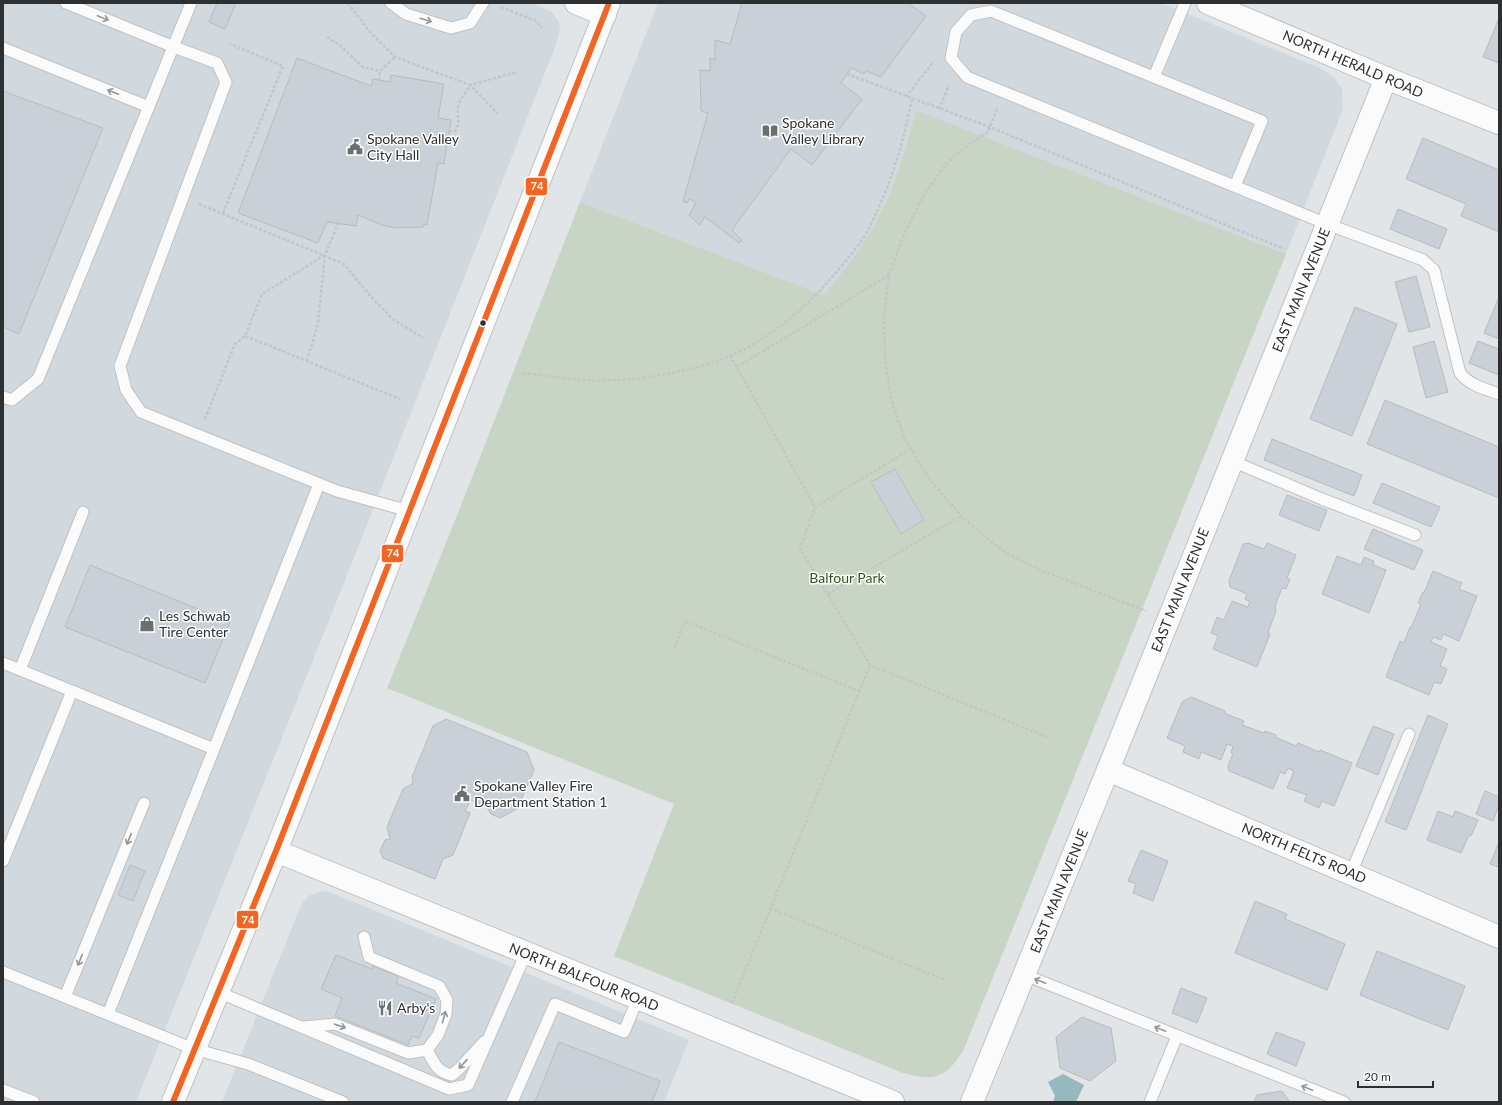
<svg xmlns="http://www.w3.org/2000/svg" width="1502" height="1105" font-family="Lato,sans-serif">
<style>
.built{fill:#d1d9df}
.green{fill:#c9d5c4}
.water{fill:#96b8bf}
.building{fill:#c9d0d7;stroke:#b9bbbd}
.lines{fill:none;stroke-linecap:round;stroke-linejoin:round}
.service-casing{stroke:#bfc1c3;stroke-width:13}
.minor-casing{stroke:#bfc1c3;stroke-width:24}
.primary-casing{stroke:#bfc1c3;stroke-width:24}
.path{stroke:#c4c5c6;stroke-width:2.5;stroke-dasharray:3 2;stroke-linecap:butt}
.service{stroke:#fbfbfc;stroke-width:11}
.minor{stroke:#fbfbfc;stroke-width:22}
.primary{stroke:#fbfbfc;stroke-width:22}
.bus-1-casing{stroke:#fff;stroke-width:9}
.bus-1{stroke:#f26522;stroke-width:6}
.oneway{stroke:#949596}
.bus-dot{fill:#2d2f30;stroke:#fff;stroke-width:1.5}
.labels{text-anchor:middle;stroke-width:3;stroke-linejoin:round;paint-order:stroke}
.street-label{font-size:14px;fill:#2d2f30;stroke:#fff}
.poi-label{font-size:14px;fill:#2d2f30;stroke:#fff;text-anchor:start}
.park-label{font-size:14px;fill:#375220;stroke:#fff}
.line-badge{stroke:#fff;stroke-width:1.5}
.badge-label{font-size:11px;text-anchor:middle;font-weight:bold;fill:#fff}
</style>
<rect width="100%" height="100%" fill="#e2e5e8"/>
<g class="built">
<path d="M3,3h530l19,9 7,10 1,6 -3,14 -211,536 -210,524h-133z"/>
<path d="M658,3h503l159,65 14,9 8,12 1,20 -57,145 -370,-144 -16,57 -11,28 -18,37 -25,37 -22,26 -244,-93z"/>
<path d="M322,891l10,2 357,147 -25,62h-442l79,-197 7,-9z"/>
</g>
<path class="green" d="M916,110l370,144 -322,795c-17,29 -30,33 -61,24l-289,-117 60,-152 -287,-116 71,-175 122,-311 244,93c26,-31 49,-63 65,-100 12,-28 19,-57 27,-85z"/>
<path class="water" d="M1063,1074l21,11 -8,17h-23l2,-6 -7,-14z"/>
<g class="building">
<path d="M217,3h19l-11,26 -16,-7z"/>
<path d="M742,3h166l18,13 -45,61 -15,-6 -2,3 -13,-6 -10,15 21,16 -50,66 -21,-16 -59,81 10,10 -3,3 -34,-26 -6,8 -10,-10 7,-12 -6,-4 -3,4 -4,-2 25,-88 -7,-2 -1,-41 10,1v-13l5,2v-20l15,4z"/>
<path d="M1499,18v45l-16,-6z"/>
<path d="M297,58l74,28 2,-7 17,3 1,-7 53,9 -6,34 13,2 -7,44 -6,-1 -11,62 -3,-1 -1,3h-3l-25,1 -13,-3 -24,-10 -2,11 -29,-4 -9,21 -80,-30z"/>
<path d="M3,91l100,37 -84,206 -16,-7z"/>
<path d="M1423,138l76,32v62l-38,-16 5,-12 -60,-25z"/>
<path d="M1398,209l49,20 -8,20 -49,-20z"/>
<path d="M1416,276l14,51 -21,5 -14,-50z"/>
<path d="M1499,297v42l-15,-6z"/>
<path d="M1355,307l42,17 -45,112 -42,-17z"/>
<path d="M1434,341l14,51 -22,6 -13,-51z"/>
<path d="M1478,341l21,8v26l-30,-12z"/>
<path d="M1385,400l114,47v51l-132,-54z"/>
<path d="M1272,439l90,36 -8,21 -90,-36z"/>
<path d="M895,469l29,51 -23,14 -30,-52z"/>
<path d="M1382,483l58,24 -9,20 -58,-24z"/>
<path d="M1287,495l40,15 -8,21 -40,-16z"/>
<path d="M1373,529l50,21 -9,20 -50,-21z"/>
<path d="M1248,543l16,6 3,-6 29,12 -9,23 3,1 -4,10 -4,-1 -7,18 1,5 -8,22 2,1 -13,33 -44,-18 5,-13 -7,-3 6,-16 7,3 8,-19 16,6 2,-5 -5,-3 2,-5 -17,-7 -1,-6 14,-37z"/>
<path d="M1337,556l24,9 3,-8 10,4 -1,4 13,5 -17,43 -47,-19z"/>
<path d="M90,565l140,57 -25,61 -140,-56z"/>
<path d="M1433,571l29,12 -3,6 18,7 -18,45 -16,-7 -2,6 -8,-3 -2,5 16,7 -7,17 7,3 -6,15 -7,-2 -5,13 -43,-18 14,-36 4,2 6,-16 1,1 10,-24 -3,-1 5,-11 1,1z"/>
<path d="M1191,697l34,14 -1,2 20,8 -2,4 22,8 1,-2 11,4 -1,2 21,9 2,-3 21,9 1,-2 32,13 -18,43 -12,-5 -3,7 -15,-7 3,-6 -20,-7 7,-17 -6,-3 -3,6 -5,-2 -7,17 -44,-18 -1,-5 5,-12 -2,-1 2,-7 -6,-2 -6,16 -20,-8 -2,7 -16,-7 2,-6 -18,-8 15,-36z"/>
<path d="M1428,715l20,9 -42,106 -21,-8z"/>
<path d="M446,719l81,33 7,18 -17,39 -17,9 -9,-4 -9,-14 -1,4 -10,-4 -6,11 5,2 -17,42 -10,4 -8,20 -52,-21 -3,-7 5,-11 5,-1 -3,-12 16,-38 9,-5 1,-4 -1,-3 21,-51z"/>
<path d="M1373,726l21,8 -16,41 -22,-9z"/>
<path d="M1485,791l14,6v8l-6,16 -17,-7z"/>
<path d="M1438,811l15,6 2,-6 23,9 -7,16 -2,-1 -8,18 -34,-13z"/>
<path d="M1499,842v25l-9,-3z"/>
<path d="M1141,850l27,11 -15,40 -20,-8 3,-9 -8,-3z"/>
<path d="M130,865l15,6 -12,30 -15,-6z"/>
<path d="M1255,901l32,13 -2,5 60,25 -18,46 -92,-37z"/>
<path d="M1377,951l88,35 -17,44 -88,-35z"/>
<path d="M336,955l36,14 1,-3 25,10 -2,7 40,16 -17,39 -7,-2 -4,9 -73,-29 7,-18 -21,-9z"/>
<path d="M1181,988l26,10 -10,25 -25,-10z"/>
<path d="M1082,1017l29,11 5,33 -26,20 -30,-13 -4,-31z"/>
<path d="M1276,1032l29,11 -9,23 -29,-12z"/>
<path d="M559,1042l101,39 -8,21h-117z"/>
<path d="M1282,1091l8,11h-36l3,-7z"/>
</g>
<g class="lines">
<defs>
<g id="service">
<path d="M66,3l108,44 43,16 9,19 -106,284 6,24 15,22 196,79 72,20"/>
<path d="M391,3l15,11 45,14 19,-5 13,-20"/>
<path d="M3,48l146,59"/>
<path d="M1154,77l31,-74"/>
<path d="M1235,186l27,-65 -271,-110 -20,4 -15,17 -5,26 16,19 360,147 96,36 11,10 26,103c9,12 25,16 39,21"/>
<path d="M3,397l9,3 26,-21 153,-376"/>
<path d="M1232,461l90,38 93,36"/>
<path d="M3,663l69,28"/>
<path d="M20,670l63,-158"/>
<path d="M3,861l69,-170 142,58 105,-265"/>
<path d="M1351,873l58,-139"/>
<path d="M3,972l191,77 54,15 95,38"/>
<path d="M1025,975l319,127"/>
<path d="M218,992l231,97 19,-4 58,-132"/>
<path d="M65,997l79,-194"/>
<path d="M108,1014l106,-265"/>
<path d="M304,1027l31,-3 73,29 19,-3 11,-15 8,-21 1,-14 -8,-14 -70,-29 -5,-20"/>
<path d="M427,1050c7,12 9,22 25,25l8,-7 24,-26"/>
<path d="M3,1090l31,12"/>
<path d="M512,1102l43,-98 69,28 14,-34"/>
<path d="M1150,1102l27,-66"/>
</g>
<g id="minor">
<path d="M576,3l29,12"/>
<path d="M1208,3l178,75 113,45"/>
<path d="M1108,770l391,167"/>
<path d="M276,851l617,251"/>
<path d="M972,1102l136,-332 278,-692"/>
</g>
<path id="primary" d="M173,1102l103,-251 333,-848"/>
</defs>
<use href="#service" class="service-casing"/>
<use href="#minor" class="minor-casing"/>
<use href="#primary" class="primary-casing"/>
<g class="path">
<path d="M348,3l21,28 26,26 75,28 28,29"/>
<path d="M501,7l35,14 6,7"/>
<path d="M327,37l15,10 21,20 17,4"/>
<path d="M847,74l143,53 294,122"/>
<path d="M379,80l1,-9 15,-14"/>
<path d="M906,97l28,-36"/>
<path d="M939,109l10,-24"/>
<path d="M997,109l-9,23 -19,12 -22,19 -24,33 -20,41 -14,38 -5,44 1,41 6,39 13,39 7,11 17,28 33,39 40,34 37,19 108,42"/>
<path d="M449,132l6,-1c6,-9 2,-13 3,-23 1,-8 8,-16 12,-23l47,-13"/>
<path d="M199,204l145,60 29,35 21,21 29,18"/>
<path d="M223,213l60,-147 -53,-22"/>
<path d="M325,255l-63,39 -17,42 155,63"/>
<path d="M730,355l85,152"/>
<path d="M307,361l11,-38 7,-68 13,-31"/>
<path d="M737,367l152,-92"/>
<path d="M523,373c31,4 62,9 94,7 42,-2 96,-13 133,-34 32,-18 60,-43 83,-70 12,-14 28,-32 36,-48 21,-41 34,-84 43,-129"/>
<path d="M205,419l30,-75 10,-8"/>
<path d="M911,449l-96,58 -15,41 70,117 177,72"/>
<path d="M828,594l133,-78"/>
<path d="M674,648l11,-27 174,70"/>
<path d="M770,908l172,71 5,-1"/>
<path d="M732,1003l138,-338"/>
</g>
<use href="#service" class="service"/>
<use href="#minor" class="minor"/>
<use href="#primary" class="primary"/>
<defs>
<path id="bus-1" d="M173,1102l103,-251 333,-848"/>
</defs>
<use href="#bus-1" class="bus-1-casing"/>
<use href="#bus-1" class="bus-1"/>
</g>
<defs><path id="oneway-shaft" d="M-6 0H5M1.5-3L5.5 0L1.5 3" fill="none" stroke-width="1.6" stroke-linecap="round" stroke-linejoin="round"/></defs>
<g class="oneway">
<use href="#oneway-shaft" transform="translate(103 18) rotate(22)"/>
<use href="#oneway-shaft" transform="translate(426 20) rotate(17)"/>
<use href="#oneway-shaft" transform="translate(113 92) rotate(-158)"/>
<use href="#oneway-shaft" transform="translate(129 839) rotate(112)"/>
<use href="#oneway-shaft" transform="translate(80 960) rotate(112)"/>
<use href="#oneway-shaft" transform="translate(1040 981) rotate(-158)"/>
<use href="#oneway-shaft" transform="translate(444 1017) rotate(-74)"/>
<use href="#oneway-shaft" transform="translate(340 1026) rotate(19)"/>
<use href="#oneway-shaft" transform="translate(1160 1029) rotate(-158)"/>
<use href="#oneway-shaft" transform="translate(463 1064) rotate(133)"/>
<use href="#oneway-shaft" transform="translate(1307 1088) rotate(-158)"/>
</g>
<defs>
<symbol id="library-bare" viewBox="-9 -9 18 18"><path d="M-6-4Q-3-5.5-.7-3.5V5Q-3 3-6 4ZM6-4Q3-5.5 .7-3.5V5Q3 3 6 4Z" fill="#6c6f70" stroke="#fff" stroke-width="2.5" paint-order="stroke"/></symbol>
<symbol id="civic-bare" viewBox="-9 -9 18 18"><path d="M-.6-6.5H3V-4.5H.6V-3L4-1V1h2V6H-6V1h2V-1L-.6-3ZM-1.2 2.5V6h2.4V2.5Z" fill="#6c6f70" stroke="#fff" stroke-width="2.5" paint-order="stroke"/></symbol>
<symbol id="shop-bare" viewBox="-9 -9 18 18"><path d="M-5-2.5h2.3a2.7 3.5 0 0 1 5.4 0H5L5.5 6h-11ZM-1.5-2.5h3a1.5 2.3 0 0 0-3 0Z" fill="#6c6f70" stroke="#fff" stroke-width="2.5" paint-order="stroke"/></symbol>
<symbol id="restaurant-bare" viewBox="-9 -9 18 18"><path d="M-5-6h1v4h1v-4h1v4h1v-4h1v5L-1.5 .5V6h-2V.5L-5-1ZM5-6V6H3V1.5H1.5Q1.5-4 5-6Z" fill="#6c6f70" stroke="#fff" stroke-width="2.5" paint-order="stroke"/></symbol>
</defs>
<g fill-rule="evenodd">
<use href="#library-bare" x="759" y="120" width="22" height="22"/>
<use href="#civic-bare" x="344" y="136" width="22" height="22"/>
<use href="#shop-bare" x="136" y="613" width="22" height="22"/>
<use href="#civic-bare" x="451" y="783" width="22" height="22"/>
<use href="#restaurant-bare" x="374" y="997" width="22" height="22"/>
</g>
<circle class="bus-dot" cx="483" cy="323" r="3.5"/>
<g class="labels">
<g class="street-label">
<text transform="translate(1353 64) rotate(23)" y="5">NORTH HERALD ROAD</text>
<text transform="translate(1301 290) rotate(-68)" y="5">EAST MAIN AVENUE</text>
<text transform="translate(1180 590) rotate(-68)" y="5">EAST MAIN AVENUE</text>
<text transform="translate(1304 853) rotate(23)" y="5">NORTH FELTS ROAD</text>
<text transform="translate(1059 891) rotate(-68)" y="5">EAST MAIN AVENUE</text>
<text transform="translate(584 977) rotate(22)" y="5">NORTH BALFOUR ROAD</text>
</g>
<g class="poi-label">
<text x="782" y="128">Spokane<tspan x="782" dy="16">Valley Library</tspan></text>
<text x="367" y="144">Spokane Valley<tspan x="367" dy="16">City Hall</tspan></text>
<text x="159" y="621">Les Schwab<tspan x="159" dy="16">Tire Center</tspan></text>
<text x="474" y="791">Spokane Valley Fire<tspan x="474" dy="16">Department Station 1</tspan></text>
<text x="397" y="1013">Arby's</text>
</g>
<g class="park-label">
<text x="847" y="583">Balfour Park</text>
</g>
</g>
<g class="line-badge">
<rect x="525" y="177" width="23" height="19" rx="4" fill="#f26522"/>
<rect x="381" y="544" width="23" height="19" rx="4" fill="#f26522"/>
<rect x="236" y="910" width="23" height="19" rx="4" fill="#f26522"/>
</g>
<g class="badge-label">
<text x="537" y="190">74</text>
<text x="393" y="557">74</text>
<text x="248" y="924">74</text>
</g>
<rect width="1502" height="1105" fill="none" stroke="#2d2f30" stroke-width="8"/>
<path d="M1358 1081v6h75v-6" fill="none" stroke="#2d2f30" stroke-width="2"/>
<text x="1364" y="1081" font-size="12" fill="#2d2f30" stroke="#ffffff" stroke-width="3" paint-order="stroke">20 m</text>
</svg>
